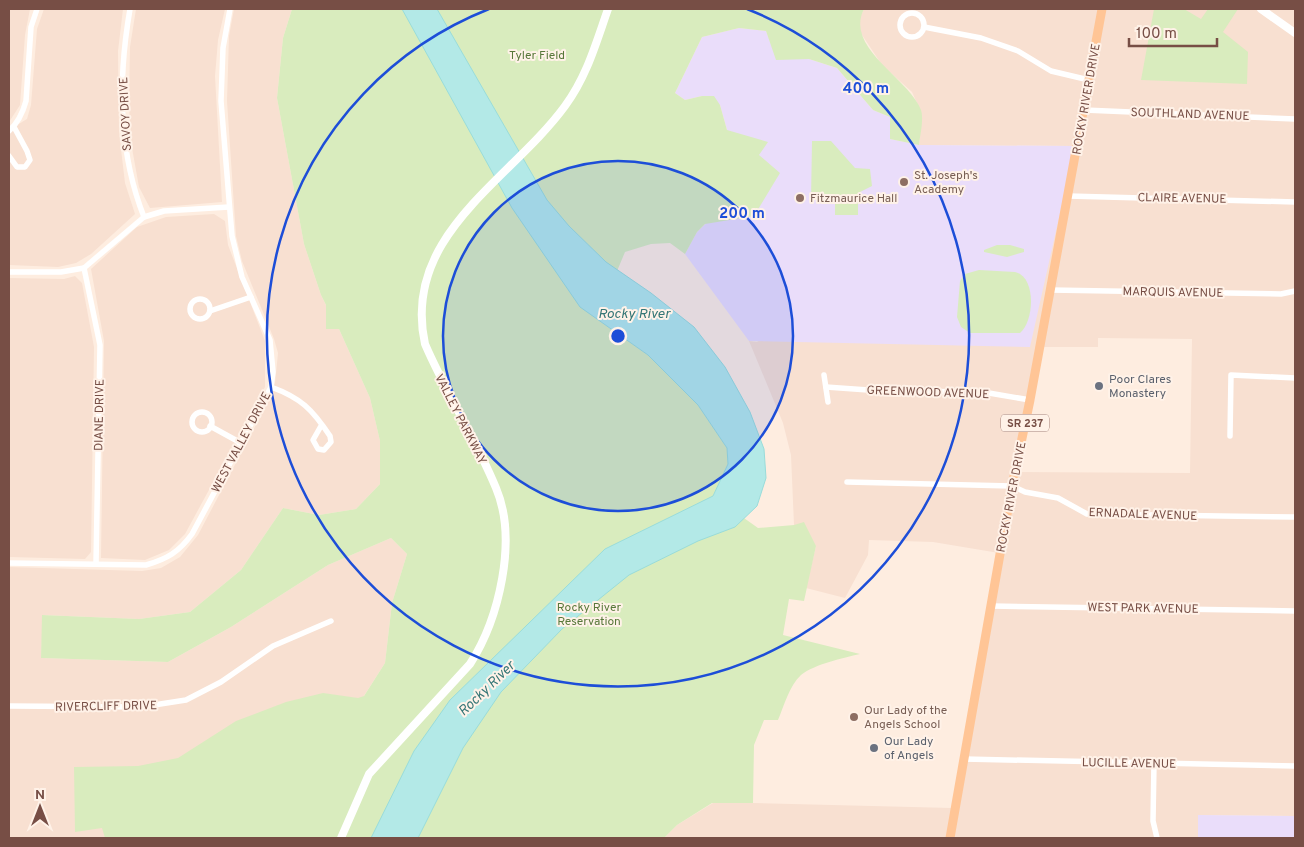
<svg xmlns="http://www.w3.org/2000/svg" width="1304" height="847" font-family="Overpass,sans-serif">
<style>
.residential{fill:#f8e0d1}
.education{fill:#eaddfa}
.green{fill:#d9ecbe}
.water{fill:#b3e9e7;stroke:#99dcda}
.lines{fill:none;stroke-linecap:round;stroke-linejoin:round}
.minor{stroke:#fff;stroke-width:5.5}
.tertiary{stroke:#fff;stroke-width:8}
.primary{stroke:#ffc596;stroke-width:9}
.ring{fill:none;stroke:#1d4ed8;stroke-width:2.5}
.education-dot{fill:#8d6e63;stroke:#fff2e8;stroke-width:2}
.worship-dot{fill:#6b7280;stroke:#fff2e8;stroke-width:2}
.labels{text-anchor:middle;stroke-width:4;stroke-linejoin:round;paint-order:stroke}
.shield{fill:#fff2e8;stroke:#a07f76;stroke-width:1}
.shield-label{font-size:11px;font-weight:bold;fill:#774e45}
.park-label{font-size:12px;fill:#58783a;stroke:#fff2e8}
.street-label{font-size:12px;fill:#774e45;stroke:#fff2e8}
.education-label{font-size:12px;fill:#785e54;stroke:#fff2e8;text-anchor:start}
.worship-label{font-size:12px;fill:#5b616d;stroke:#fff2e8;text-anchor:start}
.water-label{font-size:14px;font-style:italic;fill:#357676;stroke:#fff2e8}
.centre{fill:#1d4ed8;stroke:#fff2e8;stroke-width:2.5}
.ring-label{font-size:15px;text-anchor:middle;font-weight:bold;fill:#1d4ed8;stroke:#fff2e8;stroke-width:4;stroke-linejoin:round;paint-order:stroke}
</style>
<rect width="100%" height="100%" fill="#feede0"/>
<g class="residential">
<path d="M9,9h21l-5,26 -5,70 -11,17z"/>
<path d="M44,9h79l-5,42 1,81 6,51 10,31 -44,40 -15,9 -18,4 -49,-2v-135l18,-11 4,-14 6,-76z"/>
<path d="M136,9h89l-7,31 -3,36 7,126 -72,6 -11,-21 -7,-39 -3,-41 1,-60z"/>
<path d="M234,9h58l-9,29 -6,60 27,146 17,51 5,10v23l13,1 31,69 10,43v43l-24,25 -37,6 -36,-7 -42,62 -51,42 -51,7 -96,-4 -2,43 127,4 63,-35 97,-62 63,-27 16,16 -15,49 -7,60 -25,39 -235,136h-116v-271l133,4 19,-3 19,-11 18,-22 71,-135 6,-17 3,-30 -4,-14 -32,-78 -6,-25 -9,-135 2,-65z"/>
<path d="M864,9h431v807l-97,-1v23h-246l65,-366 173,1 2,-134 -94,-1v9h-61l-38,206 -66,-11 -64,-2 -1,15 -23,43 -39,-10 10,-42 -22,-21 -3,-70 -8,-32 -34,-82 8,1 318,-196 -156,-1 2,-33 -9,-20 -30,-27 -22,-33v-15z"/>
<path d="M214,214l11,7 3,24 37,96v46l-80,147 -16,16 -24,10 -44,-2 3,-217 -13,-72 46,-42 29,-10z"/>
<path d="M75,276l7,7 12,64 -3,205 -6,7 -76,-2v-279l55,1z"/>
<path d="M713,803h40l199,5 -5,30h-283l13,-13z"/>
</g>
<g class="education">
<path d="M739,28l27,3 11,28h32l28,9 36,42 17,7v22l30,6 155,1 -45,201 -281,-6 -64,-87 12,-22 25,-24 5,-78 -7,-25 -18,-9 -17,4 -10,-7 27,-56z"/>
<path d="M1198,815l97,1v22h-97z"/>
</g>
<g class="green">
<path d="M292,9h572c-20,39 45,69 57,101 3,10 -1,25 -2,35l-29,-6v-22l-17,-7 -36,-42 -28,-9 -33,1 -10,-29 -27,-3 -37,9 -27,56 10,7 17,-4h12l6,9 7,25 41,12 -9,13 21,18 -26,43 -49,8 -8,8 -12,22 -15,-11 -19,1 -26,8 -28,67 51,36 50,50 29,43 1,16 -15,32 45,32 36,-3 10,-3 12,24 -12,55 -15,-2 -6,36 77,19c-17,4 -45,10 -59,21 -12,11 -17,31 -23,45h-14l-10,25 -1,58h-41l-35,22 -13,13h-559l-3,-10 -27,4 -1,-65 64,-1 40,-8 58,-37 50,-19 37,-9 35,5 6,-2 21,-33 7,-60 15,-49 -16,-16 -63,27 -97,62 -63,35 -127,-4 1,-43 97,4 51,-7 51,-42 42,-62 36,7 37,-6 24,-25v-43l-10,-43 -31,-69h-13v-24l-5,-10 -17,-51 -27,-146 6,-60z"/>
<path d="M1154,9h30l17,10 7,-10h30l-15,23 25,20 -1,32 -106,-4z"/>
<path d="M812,141h19l24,27 15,1 2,17 -14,7v22h-23v-15h-24z"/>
<path d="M997,245h13l14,4v3l-17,5 -23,-5v-2z"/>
<path d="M979,270l36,2c22,5 19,50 5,61h-50l-9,-6 -4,-10 3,-36 5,-7z"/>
</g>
<path class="water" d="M402,9h35l110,191 22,26 37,36 45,31 43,34 31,40 25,45 14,37 2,29 -9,28 -22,21 -37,14 -69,34 -67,54 -61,63 -38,56 -45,90h-47l43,-87 36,-51 155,-151 108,-53 15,-32 -1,-16 -29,-43 -50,-50 -68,-48 -68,-99z"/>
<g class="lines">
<g class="minor">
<path d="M130,9c-12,69 -12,142 14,208"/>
<circle cx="912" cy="25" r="12"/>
<path d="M924,27l57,11 37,13 33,20 38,9"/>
<path d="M1084,110l211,9"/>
<path d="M9,131c9,-8 14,-19 17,-30l5,-74 6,-18"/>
<path d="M9,156l8,11h8l5,-7 -3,-9 -13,-24"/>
<path d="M1068,196l227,6"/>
<path d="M84,268l16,77 -4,219"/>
<path d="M9,272h52l23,-4 60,-51 20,-6 65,-4"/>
<path d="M1050,290l231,4 14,-3"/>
<circle cx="200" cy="309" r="10"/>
<path d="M210,311l41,-14"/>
<path d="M824,375l4,27"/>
<path d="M271,387c30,11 41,22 59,49l1,6 -7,8 -6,-1 -5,-9 8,-14"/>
<path d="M826,387l56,4 101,1 47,8"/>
<circle cx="202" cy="422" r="10"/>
<path d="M210,426l31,17"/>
<path d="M1230,436l1,-61 64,3"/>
<path d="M847,482l165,4 13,6 33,6 29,16 208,3"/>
<path d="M9,563l137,2c21,-6 33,-13 46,-31l79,-147 2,-15 -3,-32 -28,-63 -10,-41 -11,-135 2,-53 7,-39"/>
<path d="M991,606l304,5"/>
<path d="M9,706l132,1 45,-7 35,-18 52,-36 58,-25"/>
<path d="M964,759l331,7"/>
<path d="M1154,763l-1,58 4,17"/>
</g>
<g class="tertiary">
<path d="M1261,9l34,24"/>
<path d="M341,838l28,-64 101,-110c29,-45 48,-124 26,-176 -20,-49 -50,-95 -71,-144 -24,-109 86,-164 140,-238 22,-30 31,-63 43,-97"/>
</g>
<path class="primary" d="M950,838l62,-352 18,-86 72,-391"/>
</g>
<circle cx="618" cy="336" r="175" fill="#1d4ed8" fill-opacity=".12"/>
<g class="ring">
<circle cx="618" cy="336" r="175"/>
<path d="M747 9A351 351 0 1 1 489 9"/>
</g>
<g class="education-dot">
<circle cx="904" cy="182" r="5"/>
<circle cx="800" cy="198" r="5"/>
<circle cx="854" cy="717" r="5"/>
</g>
<g class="worship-dot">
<circle cx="1099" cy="386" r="5"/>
<circle cx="874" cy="748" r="5"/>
</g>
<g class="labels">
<rect class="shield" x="1001" y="414.5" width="48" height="17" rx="4"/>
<g class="shield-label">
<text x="1025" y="427">SR 237</text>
</g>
<g class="park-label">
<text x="537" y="59">Tyler Field</text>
<text x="589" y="611">Rocky River<tspan x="589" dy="14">Reservation</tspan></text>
</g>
<g class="street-label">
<text transform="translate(1086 99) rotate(-80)" y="4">ROCKY RIVER DRIVE</text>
<text transform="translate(125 114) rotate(-93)" y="4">SAVOY DRIVE</text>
<text transform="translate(1190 114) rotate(2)" y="4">SOUTHLAND AVENUE</text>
<text transform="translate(1182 198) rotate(1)" y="4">CLAIRE AVENUE</text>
<text transform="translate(1173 292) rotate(1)" y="4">MARQUIS AVENUE</text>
<text transform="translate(928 392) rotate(2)" y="4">GREENWOOD AVENUE</text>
<text transform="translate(99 415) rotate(-89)" y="4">DIANE DRIVE</text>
<text transform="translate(461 419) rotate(63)" y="4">VALLEY PARKWAY</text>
<text transform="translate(241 442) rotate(-62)" y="4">WEST VALLEY DRIVE</text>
<text transform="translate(1011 497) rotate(-79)" y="4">ROCKY RIVER DRIVE</text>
<text transform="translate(1143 514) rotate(2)" y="4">ERNADALE AVENUE</text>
<text transform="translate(1143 608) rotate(1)" y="4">WEST PARK AVENUE</text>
<text transform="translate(106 706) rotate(-1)" y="4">RIVERCLIFF DRIVE</text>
<text transform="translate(1129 763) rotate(1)" y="4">LUCILLE AVENUE</text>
</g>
<g class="education-label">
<text x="914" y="179">St. Joseph's<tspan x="914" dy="14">Academy</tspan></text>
<text x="810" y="202">Fitzmaurice Hall</text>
<text x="864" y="714">Our Lady of the<tspan x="864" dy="14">Angels School</tspan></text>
</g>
<g class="worship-label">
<text x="1109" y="383">Poor Clares<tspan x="1109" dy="14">Monastery</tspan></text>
<text x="884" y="745">Our Lady<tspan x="884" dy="14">of Angels</tspan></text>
</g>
<g class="water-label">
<text x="634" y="318">Rocky River</text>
<text transform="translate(486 688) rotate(-44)" y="5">Rocky River</text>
</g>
</g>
<circle cx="618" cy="336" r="8" class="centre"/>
<g class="ring-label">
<text x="866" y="93">400 m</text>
<text x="742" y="218">200 m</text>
</g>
<rect width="1304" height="847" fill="none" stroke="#774e45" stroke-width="20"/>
<g transform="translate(40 807)" stroke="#fff2e8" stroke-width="4" paint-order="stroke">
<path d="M0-4L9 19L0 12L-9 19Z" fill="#774e45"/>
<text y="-8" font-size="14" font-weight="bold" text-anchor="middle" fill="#774e45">N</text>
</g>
<path d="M1129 38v8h88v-8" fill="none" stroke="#774e45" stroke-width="2.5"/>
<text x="1136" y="38" font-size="15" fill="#774e45" stroke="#fff2e8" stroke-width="4" paint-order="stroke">100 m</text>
</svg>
